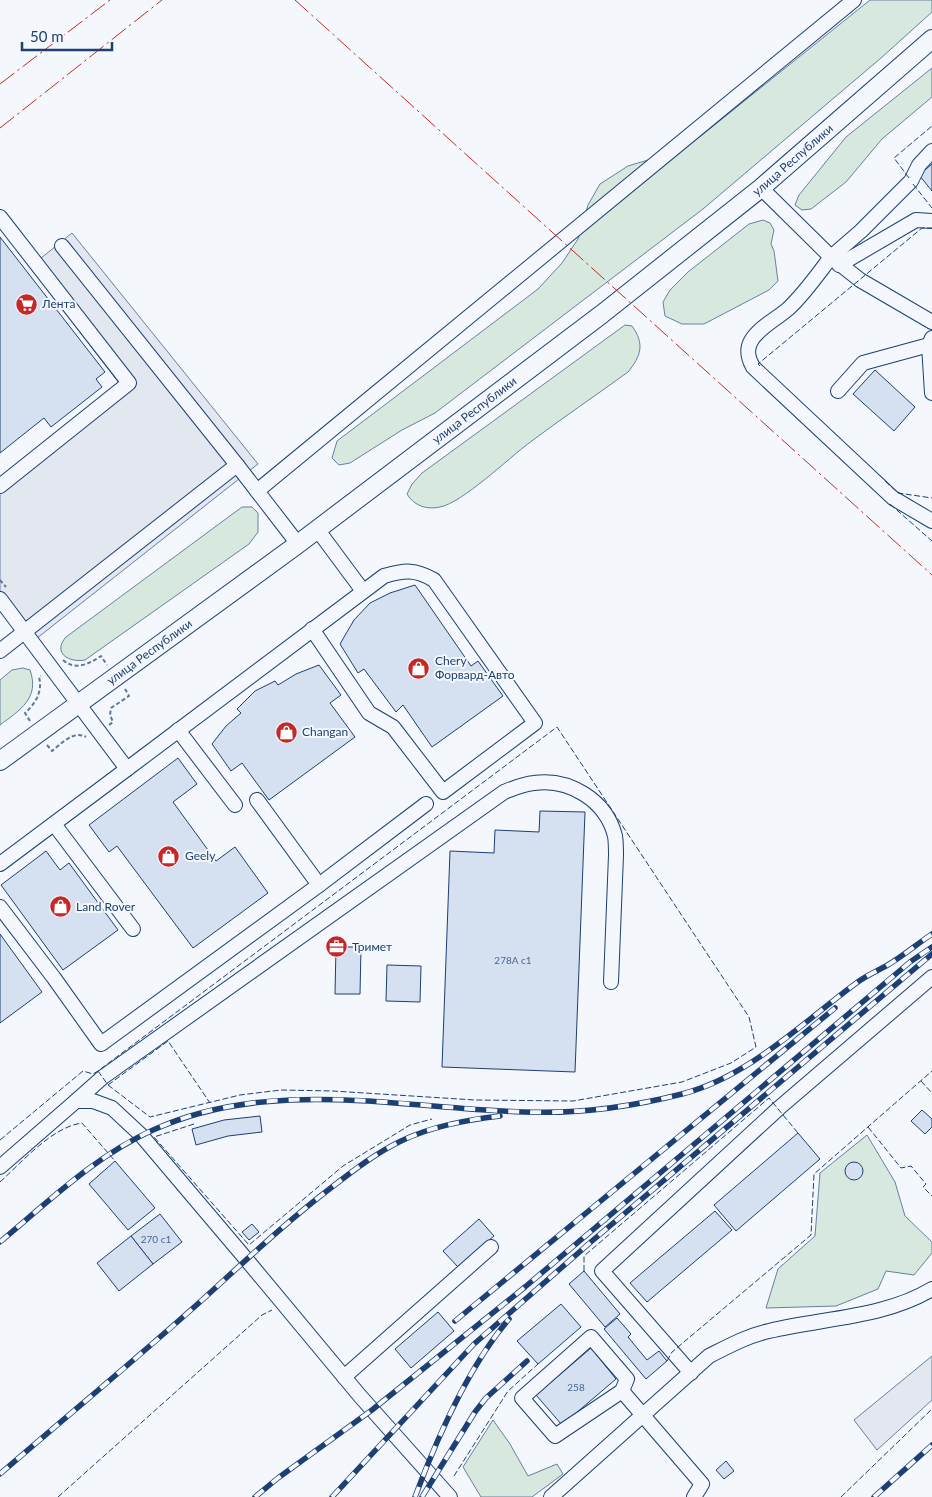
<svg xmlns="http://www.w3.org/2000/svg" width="932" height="1497" font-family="Lato,sans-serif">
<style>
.green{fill:#d7e8df;stroke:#687fa3}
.parking{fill:#e3e8f0;stroke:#687fa3}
.building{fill:#d5e0f0;stroke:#1d3f73}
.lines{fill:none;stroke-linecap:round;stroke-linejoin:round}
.minor-casing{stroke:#1d3f73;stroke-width:16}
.major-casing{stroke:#1d3f73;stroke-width:20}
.path{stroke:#5e769c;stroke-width:2;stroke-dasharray:4 2.5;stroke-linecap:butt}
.minor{stroke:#f4f7fb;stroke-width:14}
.major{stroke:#f4f7fb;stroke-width:18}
.rail-casing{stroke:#1d3f73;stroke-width:5.5}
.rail{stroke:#f4f7fb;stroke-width:4;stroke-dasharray:11;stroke-linecap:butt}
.fence{stroke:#1d3f73;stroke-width:1;stroke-dasharray:6 2.5;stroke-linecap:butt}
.power{stroke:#c62828;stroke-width:1;stroke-dasharray:18 4 2.5 4;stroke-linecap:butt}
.labels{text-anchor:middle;stroke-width:4;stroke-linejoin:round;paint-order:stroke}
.number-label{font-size:10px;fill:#4b6792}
.street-label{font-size:12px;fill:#1d3f73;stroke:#f4f7fb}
.poi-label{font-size:12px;fill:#1d3f73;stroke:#f4f7fb;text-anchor:start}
</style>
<rect width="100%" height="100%" fill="#f4f7fb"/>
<g class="green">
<path d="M870,0h62v12l-51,46 -178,151 -268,204 -33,17 -52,33 -11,2 -7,-7 5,-17 201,-152 24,-26 16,-24 10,-34 12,-21 28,-18 40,-12 34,-19z"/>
<path d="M932,68v29l-50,42 -36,43 -35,27 -9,1 -7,-5 4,-10 47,-58z"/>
<path d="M763,220l7,3 4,7 -3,14 3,7 4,30 -9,9 -65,34h-22l-17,-8 -2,-14 7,-12 18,-18 61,-48z"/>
<path d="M625,325l7,1c13,18 9,30 -4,46 -33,24 -67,47 -99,71 -20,15 -67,60 -89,64 -13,3 -26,-1 -33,-13l5,-10 10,-11z"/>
<path d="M242,507h10l6,6v19l-9,12 -164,116c-16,3 -33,-7 -19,-23z"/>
<path d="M23,668l7,2c10,28 -10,40 -30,55v-45l12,-10z"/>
<path d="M867,1135l28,47 10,34 27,26v11l-18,22 -28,-4 -8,18 -42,17 -70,2 12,-39 37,-33 5,-63z"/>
<path d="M493,1420l17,24 18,32 29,-12 6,10 -31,23h-51l-18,-30z"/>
</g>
<g class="parking">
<path d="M72,233l186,231 -231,182 -27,-35v-133l119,-95 -89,-116z"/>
<path d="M932,1356v44l-55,50 -23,-30z"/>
</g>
<g class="building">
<path d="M932,164v27l-13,-16z"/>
<path d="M0,237l105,135 -9,7 6,8 -51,40 -7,-9 -44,35z"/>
<path d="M875,370l40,37 -21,24 -41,-37z"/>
<path d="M415,585l56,81 7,-5 25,35 -71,51 -29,-42 -7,7 -32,-43 -6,4 -18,-29 14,-24 16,-17 20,-10z"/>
<path d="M319,665l22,30 -11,8 25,34 -86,63 -27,-37 -11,8 -19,-27 14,-18 15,-13 -4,-4 18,-18 20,-10 3,4 18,-11z"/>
<path d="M178,758l19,26 -24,18 43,59 19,-14 33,46 -75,55 -76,-102 -8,6 -20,-27z"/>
<path d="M540,811l45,1 -10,260 -133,-5 8,-216 44,2 1,-23 44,2z"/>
<path d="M46,851l14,19 9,-7 49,67 -55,40 -62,-85z"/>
<path d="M0,934l42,58 -42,31z"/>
<path d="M336,947h25l-1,47h-25z"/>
<path d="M387,965l34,1 -1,36 -34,-1z"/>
<path d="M922,1110l10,9v8l-7,7 -14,-13z"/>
<path d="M260,1116l2,16 -34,4 -32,9 -4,-16 32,-9z"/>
<path d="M798,1133l22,26 -84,72 -22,-26z"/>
<path d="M115,1161l40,47 -27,22 -39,-46z"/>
<circle cx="854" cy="1171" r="9"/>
<path d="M715,1211l17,19 -85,72 -17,-19z"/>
<path d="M160,1214l22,28 -29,22 -22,-28z"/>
<path d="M479,1219l15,17 -36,31 -15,-16z"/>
<path d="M252,1224l7,8 -10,8 -7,-8z"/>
<path d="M131,1236l22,28 -34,27 -22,-28z"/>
<path d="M584,1271l36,43 -15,13 -36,-43z"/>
<path d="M561,1304l20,23 -43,37 -21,-23z"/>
<path d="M438,1312l16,19 -43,37 -16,-19z"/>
<path d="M617,1318l14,16 -3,3 19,23 12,-9 8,10 -21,18 -42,-50z"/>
<path d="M591,1348l25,31 -54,46 -26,-30z"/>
<path d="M726,1461l8,10 -10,8 -8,-9z"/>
</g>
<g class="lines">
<defs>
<g id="minor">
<path d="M932,151l-13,14 -8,16 -50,50 -30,26 29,23 72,42"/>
<path d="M761,188l70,69c-13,17 -26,36 -42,51 -12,11 -30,19 -38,33 -5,9 -3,17 2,26l140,131 39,23"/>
<path d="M0,217l129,166 -129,103"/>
<path d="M62,246l175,219 61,79"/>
<path d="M839,265l77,-45 16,1"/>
<path d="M932,338l-3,7 3,48"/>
<path d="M838,391l25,-28 66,-18"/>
<path d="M257,491l597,-491"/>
<path d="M317,529l46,62"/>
<path d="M0,599l127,170 -127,95"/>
<path d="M0,651l237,-186"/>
<path d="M178,730l57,75"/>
<path d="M127,769l257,-193c21,-6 31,-7 50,4l101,143 -92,69 -50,-65 -24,-14 -57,-84"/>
<path d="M257,800l62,85"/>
<path d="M54,824l79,105"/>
<path d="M0,907l54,71 47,66 218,-159 107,-81"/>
<path d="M76,1101l27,-24 401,-285c10,-4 19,-8 30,-9 35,-5 72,17 81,53 1,6 1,13 1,19l-5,127"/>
<path d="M0,1167l76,-66h17l19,7 29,27 105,124 114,137 90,101"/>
<path d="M591,1337l36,42 -5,12 -67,45 -33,-38z"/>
<path d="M691,1373l-89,-102 177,-163 153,-131"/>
<path d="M344,1377l147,-130"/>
<path d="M622,1391l80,93 -8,13"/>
<path d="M551,1497l158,-141c20,-10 38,-20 60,-25 53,-13 115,-13 163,-42"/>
</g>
<g id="major">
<path id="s1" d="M0,761l298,-217 304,-230 159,-126 171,-149"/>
</g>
</defs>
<use href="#minor" class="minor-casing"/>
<use href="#major" class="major-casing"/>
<g class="path">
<path d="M0,580l6,7"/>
<path d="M63,660c12,11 26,4 38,-4l6,9"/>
<path d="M30,721l-5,-8c10,-9 18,-21 14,-36l2,-1"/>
<path d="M109,725l4,-3 -3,-7 1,-7 18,-12 -4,-7"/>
<path d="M47,745l5,6c9,-7 21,-21 34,-14"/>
</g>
<use href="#minor" class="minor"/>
<use href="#major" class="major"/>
<defs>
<g id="rail">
<path d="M0,1242c48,-40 95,-86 153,-112 117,-53 247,-22 371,-18 52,2 107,-5 158,-18 66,-17 119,-70 173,-110 9,-7 20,-12 31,-18 16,-9 31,-22 46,-32"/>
<path d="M455,1321l380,-313"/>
<path d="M0,1474c67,-58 135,-114 201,-173 43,-39 85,-79 131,-114 22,-17 44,-34 69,-46 31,-15 66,-21 99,-25"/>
<path d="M255,1497l23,-19 94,-68 153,-123 385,-325 22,-15"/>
<path d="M332,1497l142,-153 118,-103 340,-287"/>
<path d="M415,1497c22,-59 53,-130 94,-178"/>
<path d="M422,1497l53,-85 11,-14 41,-37"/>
<path d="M874,1497l58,-52"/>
</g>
</defs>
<use href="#rail" class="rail-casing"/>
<use href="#rail" class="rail"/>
<g class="fence">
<path d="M909,178l-15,-20 38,-32"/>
<path d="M913,184l19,24"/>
<path d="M760,366l-2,-2 164,-136h10"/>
<path d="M885,481l13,12 34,5"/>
<path d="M890,504l42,37"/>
<path d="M921,1081l11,12"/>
<path d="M108,1085l60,-44 42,62"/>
<path d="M194,1124l-40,13 95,108 94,-79 67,-41 22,-6"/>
<path d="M868,1127l33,41 10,-2 15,18 -3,3 9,9"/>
<path d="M0,1140l83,-69 10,3 5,-3 459,-344 192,290 7,30 -25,16 -49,19 -109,19 -98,-1 -142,-9 -52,-1 -41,5 -90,22 -42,-32 -10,-14"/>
<path d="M0,1182c22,-20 52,-55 82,-59l33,38"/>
<path d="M584,1271v-15l185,-158 29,35"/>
<path d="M667,1361l5,-9 139,-117 3,-61 118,-103"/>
<path d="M454,1476l54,-85 30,-27"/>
<path d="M58,1497l204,-182 10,-5"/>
<path d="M841,1497l91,-88"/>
</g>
<g class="power">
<path d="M295,0l637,575"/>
<path d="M0,84l110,-84"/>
<path d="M0,128l162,-128"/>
</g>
</g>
<defs>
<symbol id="supermarket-disc" viewBox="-11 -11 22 22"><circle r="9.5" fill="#c62828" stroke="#f4f7fb"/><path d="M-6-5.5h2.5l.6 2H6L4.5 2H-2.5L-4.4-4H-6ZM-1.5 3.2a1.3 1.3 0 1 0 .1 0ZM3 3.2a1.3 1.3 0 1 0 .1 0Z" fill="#fff"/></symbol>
<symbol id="shop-disc" viewBox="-11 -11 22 22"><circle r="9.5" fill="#c62828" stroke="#f4f7fb"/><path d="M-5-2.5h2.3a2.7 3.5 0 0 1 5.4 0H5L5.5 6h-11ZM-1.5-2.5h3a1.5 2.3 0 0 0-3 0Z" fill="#fff"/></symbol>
<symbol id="office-disc" viewBox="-11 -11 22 22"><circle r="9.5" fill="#c62828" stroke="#f4f7fb"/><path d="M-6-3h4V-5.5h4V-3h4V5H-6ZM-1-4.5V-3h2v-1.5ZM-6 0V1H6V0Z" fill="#fff"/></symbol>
</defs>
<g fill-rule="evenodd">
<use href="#supermarket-disc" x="14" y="292" width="25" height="25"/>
<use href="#shop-disc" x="406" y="656" width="25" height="25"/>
<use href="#shop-disc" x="274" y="720" width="25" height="25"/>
<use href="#shop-disc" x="156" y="844" width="25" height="25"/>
<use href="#shop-disc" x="48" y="894" width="25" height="25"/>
<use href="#office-disc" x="324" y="934" width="25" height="25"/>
</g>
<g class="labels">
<g class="number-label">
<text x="513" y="964">278А с1</text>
<text x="156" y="1243">270 с1</text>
<text x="576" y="1391">258</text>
</g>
<g class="street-label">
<text dy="4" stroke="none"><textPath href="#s1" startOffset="995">улица Республики</textPath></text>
<text dy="4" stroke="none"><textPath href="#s1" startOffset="590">улица Республики</textPath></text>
<text dy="4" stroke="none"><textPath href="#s1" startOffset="185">улица Республики</textPath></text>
</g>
<g class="poi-label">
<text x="42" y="308">Лента</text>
<text x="435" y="665">Chery<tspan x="435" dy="14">Форвард-Авто</tspan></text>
<text x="302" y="736">Changan</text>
<text x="185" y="860">Geely</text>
<text x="76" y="911">Land Rover</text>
<text x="352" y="951">Тримет</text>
</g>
</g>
<path d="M22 42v8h90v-8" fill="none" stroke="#1d3f73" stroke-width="2.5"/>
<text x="30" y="42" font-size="15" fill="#1d3f73" stroke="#f4f7fb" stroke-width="4" paint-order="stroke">50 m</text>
</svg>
